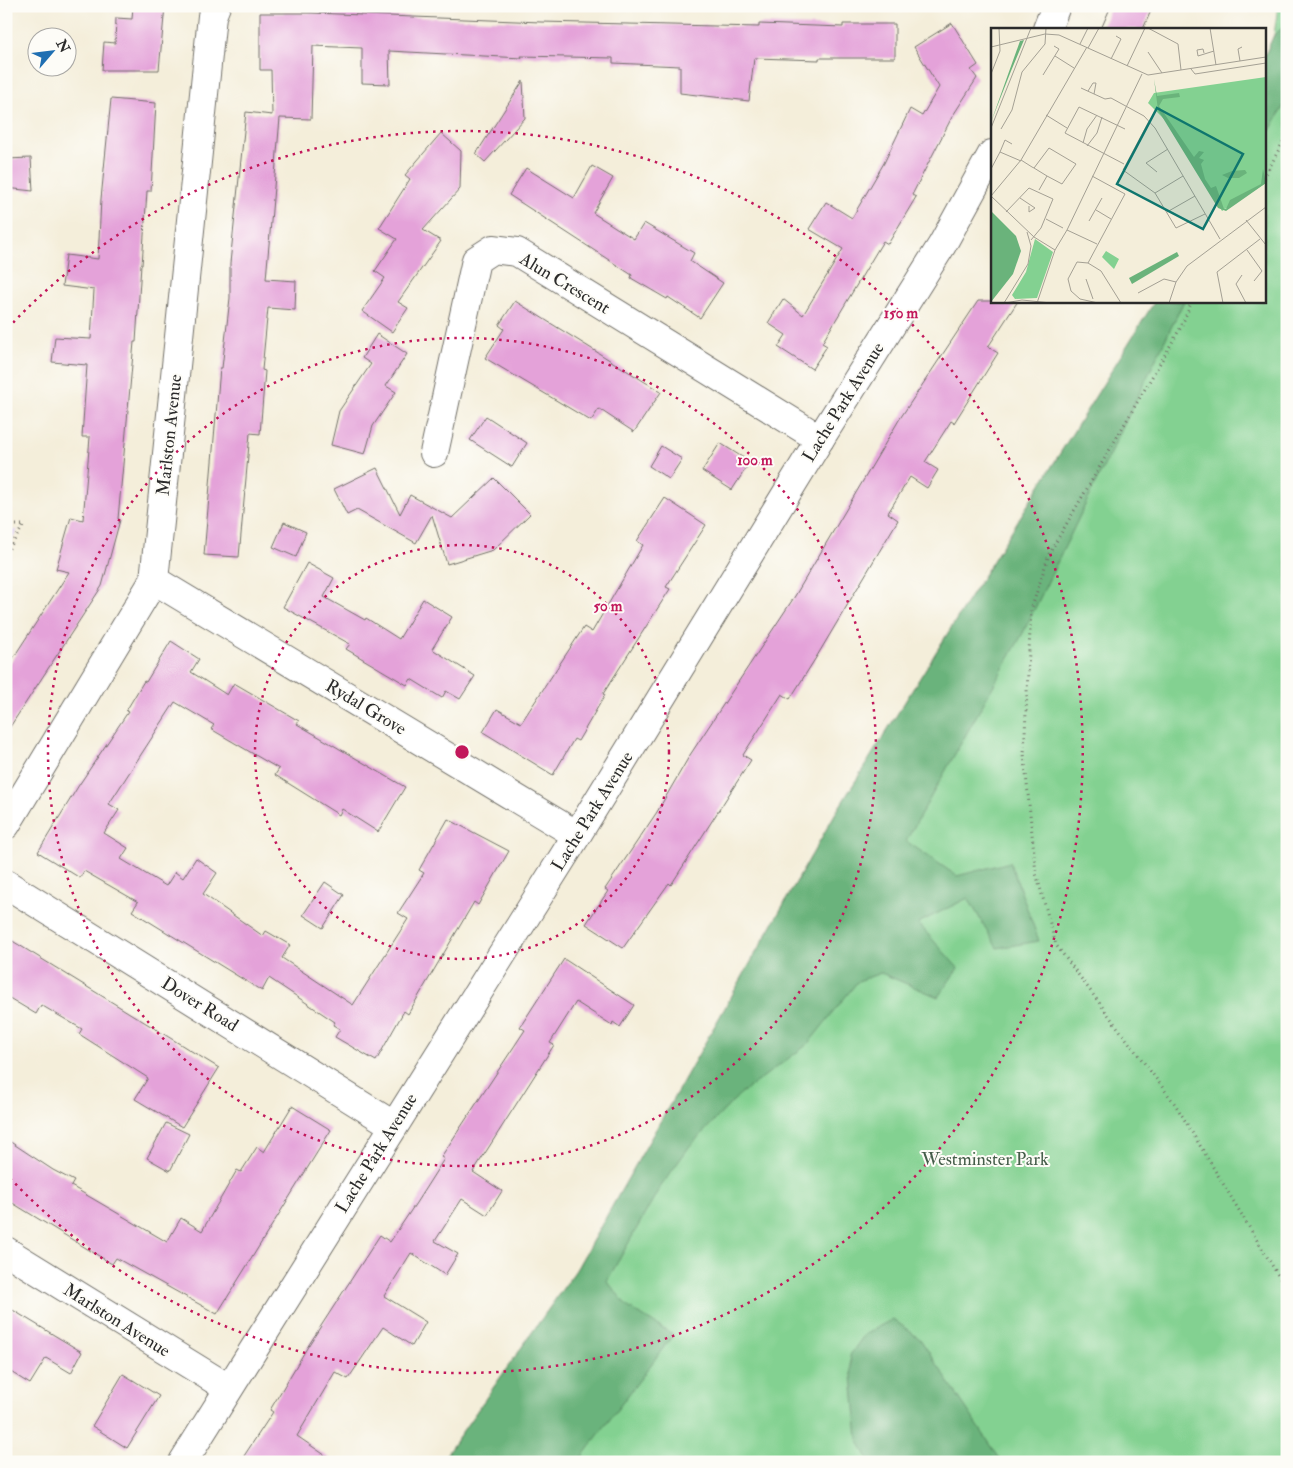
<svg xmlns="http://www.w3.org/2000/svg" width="1293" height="1468" font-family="'IM FELL Double Pica',serif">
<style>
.built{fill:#e1d4f3}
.green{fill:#83d191;stroke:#577e5e}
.forest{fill:#6ab37b;stroke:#4a6f53}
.building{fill:#e4a2d9}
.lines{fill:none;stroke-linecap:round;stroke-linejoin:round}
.minor-casing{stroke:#716f68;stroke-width:30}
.path{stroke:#716f68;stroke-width:3;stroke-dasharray:1 4;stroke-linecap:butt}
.minor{stroke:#fff;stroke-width:28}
.ring{fill:none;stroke:#c2185b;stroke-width:2.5;stroke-dasharray:2.5 5}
.labels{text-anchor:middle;stroke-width:4;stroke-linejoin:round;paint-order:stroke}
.street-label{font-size:18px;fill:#2b2b2b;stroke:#fdfcf7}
.park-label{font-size:18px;fill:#455d4a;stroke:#fdfcf7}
.inset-road{fill:none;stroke:#a4a094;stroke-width:1}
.view{fill:#0f766e;fill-opacity:0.15;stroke:#0f766e;stroke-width:2.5}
.inset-edge{fill:none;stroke:#2b2b2b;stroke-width:2.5}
.centre{fill:#c2185b;stroke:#fdfcf7;stroke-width:2.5}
.ring-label{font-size:15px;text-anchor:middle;font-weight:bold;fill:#c2185b;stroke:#fdfcf7;stroke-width:4;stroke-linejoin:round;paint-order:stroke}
</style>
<rect width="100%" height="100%" fill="#fdfcf7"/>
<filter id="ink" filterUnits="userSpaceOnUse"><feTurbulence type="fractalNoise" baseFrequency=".02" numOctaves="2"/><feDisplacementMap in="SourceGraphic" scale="10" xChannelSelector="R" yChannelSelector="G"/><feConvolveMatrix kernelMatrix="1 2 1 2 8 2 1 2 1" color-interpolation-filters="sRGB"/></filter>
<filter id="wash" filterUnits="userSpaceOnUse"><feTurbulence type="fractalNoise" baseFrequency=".0096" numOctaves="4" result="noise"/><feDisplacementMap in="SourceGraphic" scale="20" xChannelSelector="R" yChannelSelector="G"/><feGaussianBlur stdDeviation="1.12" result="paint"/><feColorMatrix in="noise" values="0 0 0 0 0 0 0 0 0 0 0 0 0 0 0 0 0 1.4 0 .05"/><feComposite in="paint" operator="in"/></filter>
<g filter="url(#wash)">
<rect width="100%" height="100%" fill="#f4eeda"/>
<path class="built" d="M6,530h12l-12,17z"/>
<path class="green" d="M1278,6h9v1456h-846l135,-192 259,-456 320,-513h109v-244l10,-22z"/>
<g class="forest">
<path d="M1287,24v76l-23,41v-84l10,-22z"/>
<path d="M1155,301h29l-161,332 -117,208 51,35 53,-14 29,79 -42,7 -29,-50 -50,25 40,45 -20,29 -57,-24 -23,8 -50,63 -69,51 -50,52 -30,42 -52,92 21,26 45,28 -95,127h-137l135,-192 259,-456z"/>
<path d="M893,1319l27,20 82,123h-132l-12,-23 -8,-84 15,-21z"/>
</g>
<g id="blocks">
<g class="building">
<path d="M133,6h32l-6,64h-57l2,-28 11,1 1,-25 16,1z"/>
<path d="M1111,6h42l-10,23h-42z"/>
<path d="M260,13h52l229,9 218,5v-3l84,3v-3h52v34h-76v2l-65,-2 -5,43 -69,-8v-27l-67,-3v-5l-92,-2 1,2 -133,-7 1,33 -28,-1v-35l-49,-2 -2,73 -31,-1 -14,161 30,2 -1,29 -27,-2 -6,62 3,1 -5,63 -10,-1 -11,124 -35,-2 16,-187h2l8,-70v-35l16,-151 26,3 -1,-45h-11z"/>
<path d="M952,23l26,42 -7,5 6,8 -25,39 -40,78 4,2 -28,47 -5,-3 -61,102 5,3 -15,23 -34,-22 8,-12 -18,-12 15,-24 20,16 40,-66 -34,-20 17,-27 26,16 32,-55 26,-54 12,7 17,-29 -25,-40z"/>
<path d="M523,81l2,37 -40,44 -9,-8z"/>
<path d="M111,99l45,4 -5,88h-4l-5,74h-1l-5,77h-2l-7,79 -9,98 2,1 -18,66 -96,147v-64l63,-97 -13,-3 15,-52 12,3 7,-83h-8l5,-72 -35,-3 3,-25 36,2 3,-49 -32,-4 4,-31 32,4 3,-60z"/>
<path d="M441,133l20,18 -1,38 -37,41 18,11 -43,61 10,6 -16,24 -30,-21 23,-33 -10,-7 22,-32 -18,-11 31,-49 -5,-4z"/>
<path d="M31,158l2,33 -27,-3v-29z"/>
<path d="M592,166l21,12 -20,35 41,26 10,-16 50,30 -4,8 33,22 -23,35 -32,-21 -1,2 -36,-21 1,-3 -123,-80 17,-27 48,30z"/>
<path d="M515,301l146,91 -27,40 -35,-23 -8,12 -106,-63 19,-29 -5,-4z"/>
<path d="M978,301h40l-30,46 10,6 -44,70 -3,-2 -26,41 13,8 -11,18 -17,-11 -22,36 10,7 -81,136 -27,43 -8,-5 -39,61 8,5 -80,125 -2,-2 -46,65 -37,-24 22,-33 -3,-2 52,-77 33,-57 105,-159 104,-176z"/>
<path d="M377,334l30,20 -21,32 10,6 -23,34 -8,28 -34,-9 8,-34 32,-47 -9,-6z"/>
<path d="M486,416l41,27 -15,24 -42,-27z"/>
<path d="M720,443l30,19 -18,28 -30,-19z"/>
<path d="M661,446l21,13 -13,20 -20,-13z"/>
<path d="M377,468l23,46 10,-19 42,23 42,-40 36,36 -37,36 -46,14 -15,-49 -16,28 -59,-33 -10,5 -13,-26z"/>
<path d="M665,498l41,27 -40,62 4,2 -67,105 2,1 -27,46 -4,-2 -21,36 -70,-43 14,-23 24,14 63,-96 8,5 51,-87 -6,-4z"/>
<path d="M284,522l22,10 -10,25 -23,-10z"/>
<path d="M307,563l27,15 -10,19 41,23 1,-2 33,21 24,-40 29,18 -20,32 43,27 -15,23 -14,-8 -4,7 -31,-19 -4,6 -61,-36 4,-5 -67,-37z"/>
<path d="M171,641l28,18 -8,13 36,23 7,-12 65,38 -2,3 108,63 -27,45 -36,-23 -3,6 -64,-40 4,-6 -68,-40 3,-4 -39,-23 -66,102 10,6 -15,23 24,15 -7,11 45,27 9,-14 8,6 13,-20 21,15 -14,21 60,42 3,-5 24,14 -8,13 71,47 55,-86 -10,-6 26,-40 -5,-3 29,-51 61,32 -31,54 -4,-3 -66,112 -4,-3 -28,50 -41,-24 5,-8 -7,-4 2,-3 -66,-44 -7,13 -130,-80 6,-9 -54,-31 -4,7 -42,-26 41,-67 49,-73 -2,-1 18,-30 2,1z"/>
<path d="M325,882l19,13 -21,33 -20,-13z"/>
<path d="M6,937l213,131 -37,59 -47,-28 13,-21 -69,-44 3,-5 -41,-24 -5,9 -30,-18z"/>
<path d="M564,959l70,46 -14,22 -7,-5 -1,3 -36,-23 -26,41 4,2 -81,127 29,19 -15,24 -25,-16 -27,42 23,13 -13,21 -34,-22 -27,43 42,26 -14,24 -29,-19 -35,52 -13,-7 -38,64 38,26h-95l33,-50 -3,-2 40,-67 70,-108 10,7 26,-39 28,-44 -3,-2 84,-127 -5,-3z"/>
<path d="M292,1106l39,24 -114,184 -101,-56 -4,6 -106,-65v-60l47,31 21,11 -3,5 96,56 14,-24 21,13 35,-61 4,2 16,-25 7,5z"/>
<path d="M166,1123l23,11 -19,37 -23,-13z"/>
<path d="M6,1306l76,46 -11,21 -25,-15 -16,26 -24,-15z"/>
<path d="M123,1374l36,22 -32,52 -35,-22z"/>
</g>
</g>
</g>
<g filter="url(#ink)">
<use href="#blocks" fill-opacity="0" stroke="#716f68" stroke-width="1"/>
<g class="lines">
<defs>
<g id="minor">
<path d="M1047,29l9,-23"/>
<path d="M434,453l42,-193 17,-11 24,3 303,187"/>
<path d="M154,580l423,255"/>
<path d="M6,825l148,-245 58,-564 4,-10"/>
<path d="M6,884l387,241"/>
<path d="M6,1251l222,137"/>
<path d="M183,1462l394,-627 243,-396 122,-194 50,-91"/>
</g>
</defs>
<use href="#minor" class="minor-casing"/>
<g class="path">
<path d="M1264,178l23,-44"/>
<path d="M1192,301l-11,26 -132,227 -18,56 -7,144 12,119 20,72 119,159 112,186"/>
<path d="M6,525h18l-18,28"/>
</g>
<use href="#minor" class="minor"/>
</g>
</g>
<g class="ring">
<circle cx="462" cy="752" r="207"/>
<circle cx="462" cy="752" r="414"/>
<path d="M8 328A621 621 0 1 1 8 1176"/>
</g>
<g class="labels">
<g class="street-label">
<text transform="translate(565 283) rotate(31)" y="6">Alun Crescent</text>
<text transform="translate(843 402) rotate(-58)" y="6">Lache Park Avenue</text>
<text transform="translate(169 435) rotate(-84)" y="6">Marlston Avenue</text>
<text transform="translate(366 707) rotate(31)" y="6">Rydal Grove</text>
<text transform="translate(592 811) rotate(-58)" y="6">Lache Park Avenue</text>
<text transform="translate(200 1004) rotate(32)" y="6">Dover Road</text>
<text transform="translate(376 1153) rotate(-58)" y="6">Lache Park Avenue</text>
<text transform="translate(117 1320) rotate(32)" y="6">Marlston Avenue</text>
</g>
<g class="park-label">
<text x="985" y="1165">Westminster Park</text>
</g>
</g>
<g transform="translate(991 28)">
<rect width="275" height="275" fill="#f4eeda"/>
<path d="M275,49v106l-44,28 -52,-86 -22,-22 6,-10zM44,211l18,13 -16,46 -22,1 -3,-4 14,-23zM115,223l13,8 -5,10 -12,-12z" fill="#83d191"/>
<path d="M33,12l-13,31 -20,51 29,-81zM163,51l3,17 22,-3 1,4 -17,2 -4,7 35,51 5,-6 5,1 -5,6 5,2 -3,4 4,15 6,9 5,-2 8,23h2l4,-9 31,-16 2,-15 3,14 -40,28 -8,-3 -60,-98zM241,143l13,-1 2,3 -8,5h-11l-6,-3zM0,183l25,25 5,15 -8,23 -22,28zM186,224l2,4 -47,28 -3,-6z" fill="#6ab37b"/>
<path class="inset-road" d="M157,0l30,16 3,26M219,0l6,37M89,16l8,-16M0,19l54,-13 14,1 89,40 118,-18M97,20l11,-20M157,24l14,21M213,25l-1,-4 -6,1 1,6 16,-5M64,28l19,12M120,31l10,-20 -5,-3M249,33l-2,-12 4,-2M136,38l18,-38M200,41l4,5 71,-11M0,46l9,-23 -1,-23M52,47l16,-26 -5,-3M90,60l24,11 6,-1M97,63l5,-8h3l-2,11M120,70l33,18 11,12 65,111M55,87l21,13M158,93l-26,49 32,23 21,35 29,-14M0,100l40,-100M10,101l11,-19 10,-38 23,-28 1,-16M92,115l4,-14 10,-14M96,118l10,-13 5,-16M9,124l5,-12 7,4M30,132l11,7 2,1 13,8 15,8 14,-20 -27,-16 -15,20M133,136l-59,-31 14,-26 46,22M0,141l9,-17 21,9M166,144l-11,-9 22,-14M48,162l8,-14M164,165l28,-17M29,170l15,10 -6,4v-6M105,182l15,9M15,184l23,-24 24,11 -12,29 -10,12M176,184l28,-16M55,191l17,9M255,192l20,25M98,193l13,-23M76,202l30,14M64,222l-21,-13 -43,-41 30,-36 66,-113M256,222l15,21 -8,10M97,235l37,-69 -33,-18M251,247l-6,9 10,19M95,251l7,20M147,265l26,-14 12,3M13,275l24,-39 3,-18 -4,-14M14,275l17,-3 29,3M46,275l18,-53 12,-20 75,-156M107,275l-18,-4 -9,-8 -3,-12 9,-17 11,1 13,8 20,32M178,275l7,-21 11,-16 79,-59M232,275l-6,-31 43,-33"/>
<path class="view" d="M166,80l86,46 -40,75 -86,-45z"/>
<rect width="275" height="275" class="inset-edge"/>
</g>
<circle cx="462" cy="752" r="8" class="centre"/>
<g class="ring-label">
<text x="901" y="318">150 m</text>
<text x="755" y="465">100 m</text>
<text x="608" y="611">50 m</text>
</g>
<rect width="1293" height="1468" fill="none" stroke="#fdfcf7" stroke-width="25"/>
<g transform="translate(52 52) rotate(62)"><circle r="24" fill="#fdfcf7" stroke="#a9a8a5"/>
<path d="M0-4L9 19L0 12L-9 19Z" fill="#1f6fb2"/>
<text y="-8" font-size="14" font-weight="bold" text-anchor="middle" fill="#2b2b2b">N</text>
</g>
</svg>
